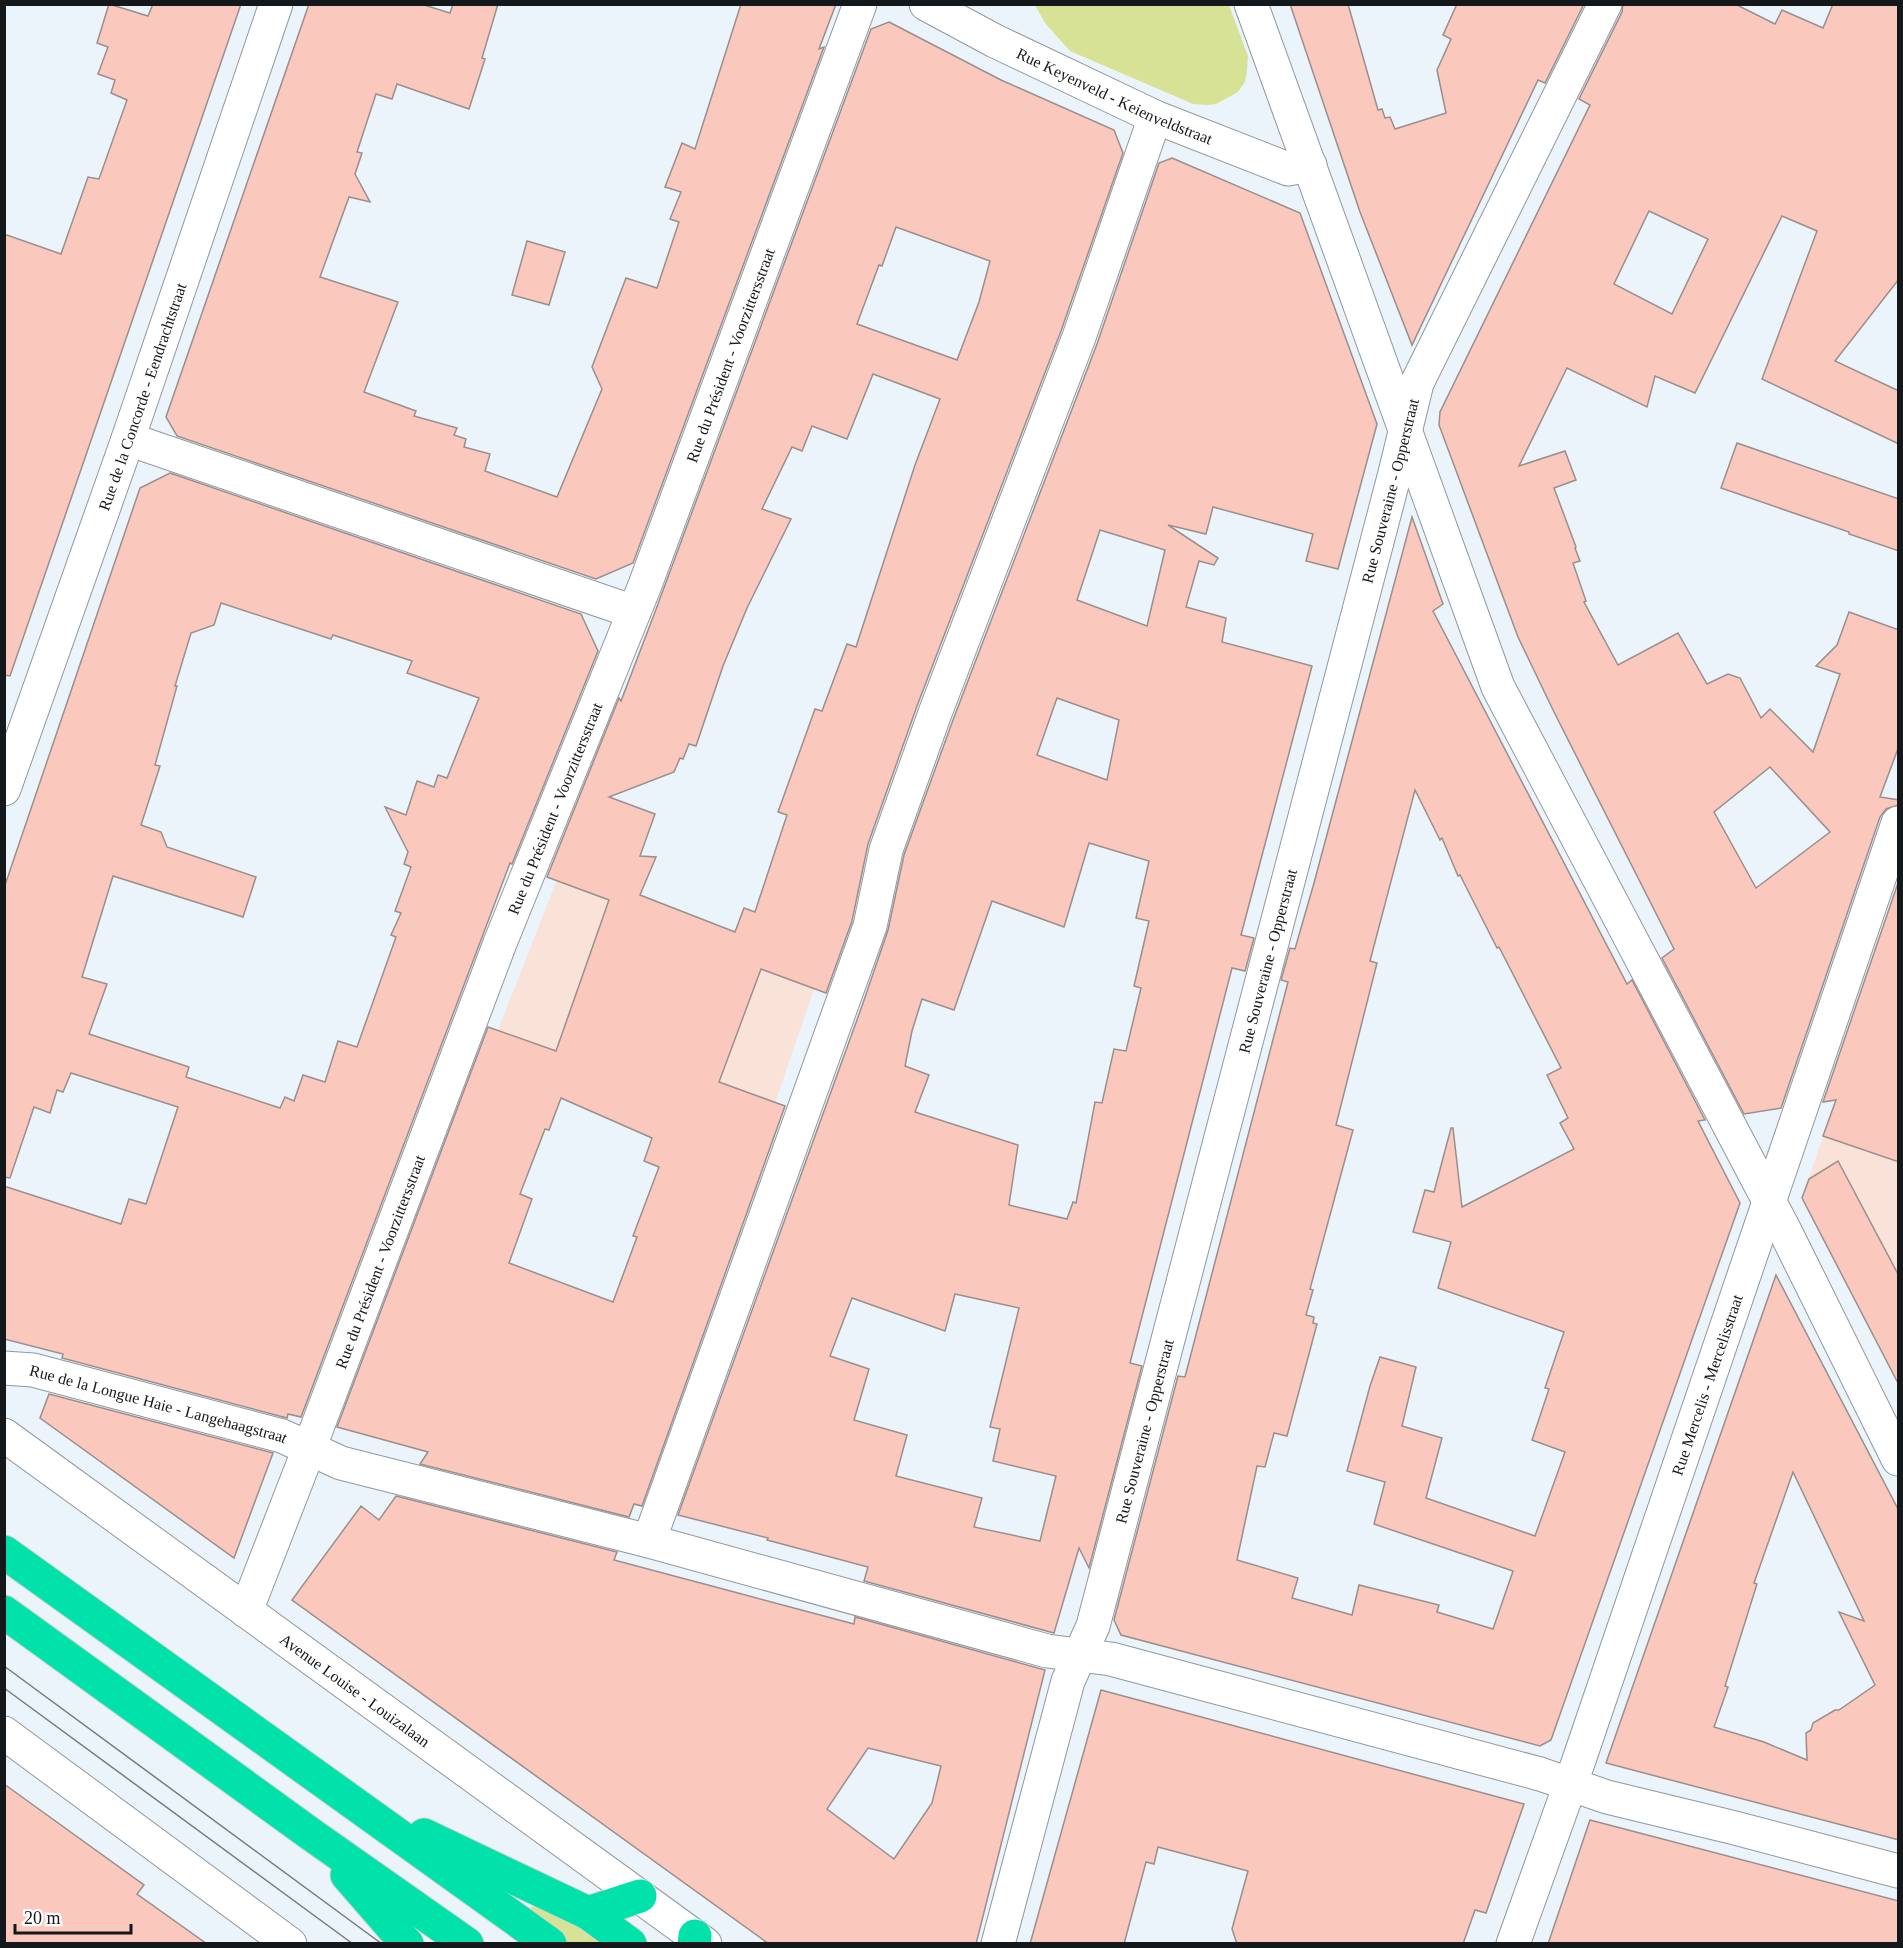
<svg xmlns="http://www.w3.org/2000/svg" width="1903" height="1948" font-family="Georgia,serif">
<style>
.education{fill:#f9e2d7}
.green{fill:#d8e297}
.building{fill:#fbc8be;stroke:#998f8c;stroke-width:1.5;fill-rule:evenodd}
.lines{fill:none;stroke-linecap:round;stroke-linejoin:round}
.street-casing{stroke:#91989f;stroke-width:35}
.highway-casing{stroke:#d0d1d1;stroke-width:35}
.street{stroke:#fff;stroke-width:33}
.highway{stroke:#00e2a9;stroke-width:33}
.tram{stroke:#757a7f;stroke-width:1.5}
.labels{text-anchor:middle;stroke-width:5;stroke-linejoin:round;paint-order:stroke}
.street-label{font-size:16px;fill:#15181a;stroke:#fff}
</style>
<rect width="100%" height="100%" fill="#ebf3fb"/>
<g class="education">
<path d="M562,867l78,28 129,51 45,43 -66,194 -255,-140z"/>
<path d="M1898,918v466l-96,-186z"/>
</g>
<g class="green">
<path d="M1035,5h194l19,51 -1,15 -2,11 -7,10 -22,12 -9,1 -14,-1 -123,-53 -25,-28z"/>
<path d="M535,1906l43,20 25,17h-37l-40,-34z"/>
</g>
<g class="building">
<path d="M109,4l39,12 5,-12h88l-231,672 -6,-1v-441l57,20 27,-77 11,2 28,-79 -16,-7 4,-13 -17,-6 10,-27 -11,-4z"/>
<path d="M309,4h112l29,9 3,-9h45l-16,54 3,1 -16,50 -72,-25 -5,15 -16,-5 -19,58 5,1 -7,21 15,28 -21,-5 -29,80 78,25 -34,90 52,19 -2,5 43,12 -3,7 12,4 -2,8 26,7 -5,17 72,26 45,-108 -10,-22 34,-89 31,10 22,-66 -9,-3 11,-27 -16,-5 17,-44 13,6 46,-145h95l-17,45 5,-2 -191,516 -37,16 -419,-143 -11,-19z"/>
<path d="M1290,4h58l30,106 4,-1 3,9 5,-1 5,12 51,-16 -9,-43 14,-31 -8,-4 14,-31h127l-39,79 -7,-3 -126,265 -52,-133z"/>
<path d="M1623,4h112l40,20 7,-14 41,18 10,-24h66v275l-64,82 64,30v53l-137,-65 55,-148 -35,-15 -87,177 -40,-17 -8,31 -80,-39 -48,98 46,-15 11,29 -22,8 22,59 -1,1 5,13 -7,2 13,38 -2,1 34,63 60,-32 29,51 21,-10 12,4 21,40 9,-9 43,43 27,-78 -24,-8 21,-21 12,-33 50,18v116l-19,51 19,3v5l-13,4 -6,8 -99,291 -37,6 -82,-156 12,-9 -120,-237 -36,-75 -79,-212 1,-13 150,-307 -11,-6 43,-87zM1649,211l59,28 -36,75 -58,-30zM1770,767l60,65 -74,56 -42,-76z"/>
<path d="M889,22l112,58 113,50 9,23 -62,178 -144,375 -49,138 -16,77 -26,72 -65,-24 -42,113 66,24 -143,400 -8,-2 -5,13 -209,-53 8,-12 -91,-25 151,-400 68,24 53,-151 -62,-23 72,-179 2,3 34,-89 216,-583zM896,227l94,34 -11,41 -22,58 -100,-36 22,-59 3,1zM873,374l67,25 -25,66 -59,182 -9,-3 -25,67 -7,-2 -37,103 9,3 -32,97 -11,-4 -9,24 -95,-37 16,-38 -16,-1 15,-42 -46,-17 65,-25 6,-14 3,1 6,-15 7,2 27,-80 24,-58 44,-89 -29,-10 30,-62 10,4 10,-25 35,13zM561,1098l91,40 -8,23 15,6 -26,69 4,1 -24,65 -104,-39 23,-64 -12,-5 25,-65 4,1z"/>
<path d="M1172,158l128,55 77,211 -39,145 -32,-8 7,-27 -100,-27 -7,27 -38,-9 50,33 -4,7 -15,-4 -13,46 40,11 -4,24 90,24 -71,269 13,3 -9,33 -13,-3 -102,395 12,3 -53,202 -10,-20 -25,85 -190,-52 4,-14 -101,-27 1,-2 -90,-23 184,-509 26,-76 16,-75 49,-135 144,-376 62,-181zM1100,530l65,20 -18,76 -70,-26zM1057,698l62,22 -12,60 -70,-25zM1089,843l60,18 -13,57 13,3 -15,65 7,2 -15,63 -12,-2 -12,54 -7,-1 -19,101 -3,-1 -6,17 -58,-14 9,-60 -103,-33 14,-37 -24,-9 7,-35 10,-32 32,11 38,-109 72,26zM955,1294l64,14 -29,119 10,2 -7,32 63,15 -16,65 -66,-14 8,-29 -86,-22 11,-41 -53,-15 15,-51 -39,-13 22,-58 93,33z"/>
<path d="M527,241l38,11 -16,53 -37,-10z"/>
<path d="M1737,443l162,56v52l-50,-17v-2l-128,-44z"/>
<path d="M170,473l411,141 17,37 -86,213 -2,-1 -209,554 -13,-3 -1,4 -225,-60 1,-4 -59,-15v-153l117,38 8,-25 17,5 32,-97 -107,-34 -8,19 -6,-2 -7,23 -16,-6 -24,71 -6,-1v-289l136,-400zM221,603l110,36 2,-4 79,26 -5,12 72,25 -32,80 -9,-3 -4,12 -17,-6 -11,34 -21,-8 23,45 -4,12 7,3 -16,44 6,2 -10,22 5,2 -39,110 -19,-6 -13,41 -22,-7 -9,26 -9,-4 -5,11 -94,-31 3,-10 -100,-33 18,-50 -25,-7 31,-101 130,41 13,-40 -89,-30 -6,-15 -20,-7 19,-59 -5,-1 22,-79h-2l16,-53 23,-8z"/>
<path d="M1412,517l31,87 -10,7 194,373 5,-4 73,140 -7,1 42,82 -189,537 -11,6 -419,-111 -7,-15 64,-244 7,1 103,-395 -7,-2 9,-32 5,1 19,-66zM1415,790l25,50 2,-2 16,38 2,-1 37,73 2,-1 62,121 -14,7 21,43 -8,5 14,26 -112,58 -9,-79h-2l-17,64 -9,-2 -12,42 38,10 -13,46 126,44 -19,56 4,1 -17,51 33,12 -30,84 -109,-38 16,-60 -40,-12 14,-59 -36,-10 -10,29 -23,85 38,11 -11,42 139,47 -20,58 -56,-17 2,-7 -80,-20 -7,30 -60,-17 6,-20 -61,-18 20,-94 8,1 9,-34 13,3 30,-112 -4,-1 1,-6 -8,-2 7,-25 -3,-1 43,-159 -17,-5 41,-162 -7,-2z"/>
<path d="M1899,880v282l-76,-26 13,-36 -13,2z"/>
<path d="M1838,1161l61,115v109l-97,-187 7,-19z"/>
<path d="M1776,1275l123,236v329l-293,-77zM1793,1472l71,149 -25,-9 36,73 -36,25h-4l-22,13 -2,7 -5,3 1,27 -43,-18 -50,-15 14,-40 -3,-1 32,-102 -3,-1z"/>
<path d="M49,1394l224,59 -39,105 -194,-140z"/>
<path d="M396,1496l221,56 -3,8 124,33 116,31 1,-7 190,53 -69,274h-207l-477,-344 69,-94 18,14zM868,1748l73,18 -9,37 -38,56 -67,-50z"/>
<path d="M1101,1690l423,114 -38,109 -11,-3 -12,34h-226l-5,-15 16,-58 -90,-24 -4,17 -8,-2 -22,82h-94z"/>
<path d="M4,1784l140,101 -7,9 70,50h-203z"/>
<path d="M1590,1820l309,81v43h-351z"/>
</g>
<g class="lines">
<defs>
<g id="street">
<path id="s1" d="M926,4l69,37 160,76 133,52 22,-4"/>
<path d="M1251,4l247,683 288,546 112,226"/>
<path d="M128,439l506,173"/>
<path id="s2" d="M4,789l124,-350 148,-435"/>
<path id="s3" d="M4,1368l29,2 249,66 59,27 308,78 398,110 64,8 429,115 67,23 124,30 167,44"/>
<path id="s4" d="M4,1435l701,509"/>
<path d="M649,1541l221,-615 16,-76 49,-137 144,-376 76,-220"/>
<path id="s5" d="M246,1611l63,-162 191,-506 145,-358 215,-581"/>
<path d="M4,1733l286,211"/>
<path id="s6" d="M998,1944l70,-263 25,-55 302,-1153 22,-90 188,-379"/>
<path id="s7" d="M1513,1944l66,-184 319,-937"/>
</g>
<g id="highway">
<path d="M4,1552l546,392"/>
<path d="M4,1612l308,223 155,109"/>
<path d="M424,1835l164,78 42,31"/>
<path d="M347,1875l60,69"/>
<path d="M588,1913l52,-17"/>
<path d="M694,1944l1,-8"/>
</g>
</defs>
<use href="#street" class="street-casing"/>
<use href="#highway" class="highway-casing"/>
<use href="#street" class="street"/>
<use href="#highway" class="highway"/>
<g class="tram">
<path d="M4,1666l378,278"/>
<path d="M4,1688l349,256"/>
</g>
</g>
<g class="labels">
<g class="street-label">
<text dy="6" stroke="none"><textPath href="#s1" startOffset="210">Rue Keyenveld - Keienveldstraat</textPath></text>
<text dy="6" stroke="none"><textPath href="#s5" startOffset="1346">Rue du Président - Voorzittersstraat</textPath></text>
<text dy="6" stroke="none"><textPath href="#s2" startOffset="416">Rue de la Concorde - Eendrachtstraat</textPath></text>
<text dy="6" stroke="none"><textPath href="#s6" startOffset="1506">Rue Souveraine - Opperstraat</textPath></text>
<text dy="6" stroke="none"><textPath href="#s5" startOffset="860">Rue du Président - Voorzittersstraat</textPath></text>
<text dy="6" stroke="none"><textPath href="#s6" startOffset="1020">Rue Souveraine - Opperstraat</textPath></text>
<text dy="6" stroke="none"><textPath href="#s5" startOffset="374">Rue du Président - Voorzittersstraat</textPath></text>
<text dy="6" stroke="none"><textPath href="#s7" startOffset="592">Rue Mercelis - Mercelisstraat</textPath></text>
<text dy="6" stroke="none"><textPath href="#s3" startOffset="159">Rue de la Longue Haie - Langehaagstraat</textPath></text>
<text dy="6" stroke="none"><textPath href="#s6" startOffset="534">Rue Souveraine - Opperstraat</textPath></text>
<text dy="6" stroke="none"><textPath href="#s4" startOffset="434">Avenue Louise - Louizalaan</textPath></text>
</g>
</g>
<rect width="1903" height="1948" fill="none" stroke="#15181a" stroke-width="12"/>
<path d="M15 1924v9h116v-9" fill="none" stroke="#15181a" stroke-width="3"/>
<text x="24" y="1924" font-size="18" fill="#15181a" stroke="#ffffff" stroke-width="4.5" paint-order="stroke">20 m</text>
</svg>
